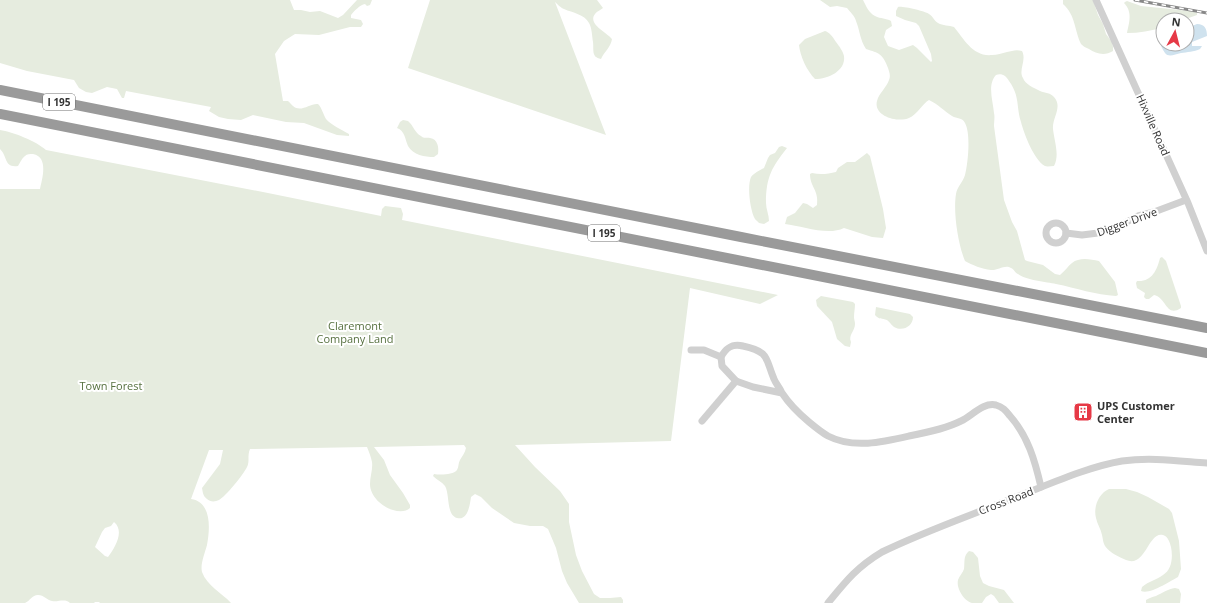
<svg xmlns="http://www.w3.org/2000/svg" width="1207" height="603" font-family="'Open Sans',sans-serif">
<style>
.green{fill:#e6ecdf;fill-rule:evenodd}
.water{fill:#cfe2ee}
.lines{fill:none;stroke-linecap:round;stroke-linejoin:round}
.minor{stroke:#d0d0d0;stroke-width:7}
.highway{stroke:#9a9a9a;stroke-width:10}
.rail-casing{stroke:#888;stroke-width:3}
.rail{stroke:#fff;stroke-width:1.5;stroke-dasharray:4.5;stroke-linecap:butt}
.labels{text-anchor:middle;stroke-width:4;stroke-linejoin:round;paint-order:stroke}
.shield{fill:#fff;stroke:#707070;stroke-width:1}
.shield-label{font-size:10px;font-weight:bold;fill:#333}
.street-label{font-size:11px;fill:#333;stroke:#fff}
.park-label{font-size:11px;fill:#56703f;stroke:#fff}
.poi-label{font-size:11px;font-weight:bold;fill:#333;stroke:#fff;text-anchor:start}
</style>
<rect width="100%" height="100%" fill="#fff"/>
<g class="green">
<path d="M0,0h290l4,10h7l9,2 10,-1 18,7 5,-3 14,-15h15l-2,5 -3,1 -2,-2c-5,1 -11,7 -14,11v3l10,2 2,4 -2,3h-11l-31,8 -24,-1 -11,7 -9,13 8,47h5c2,2 3,3 5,5 8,7 17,-3 25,-2 4,4 5,10 8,15 5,6 16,11 23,15v2l-12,-1 -33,-12 -18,-1 -33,-7 -12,5 -13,-1 -9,-2 -10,-6 2,-4 -85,-16 -2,7h-2l-5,-9 -10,-2 -15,6 -6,-1 -7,-4 -5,-8 -47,-9 -27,-8z"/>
<path d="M430,0h167l6,8c-2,2 -6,3 -8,6 -8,10 13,19 17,25 -1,8 -8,13 -11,20 -10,-2 -7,-9 -8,-17 -1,-6 -1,-14 -4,-19 -5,-9 -16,-10 -25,-14 -3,-1 -7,-5 -9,-7l51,133 -198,-67z"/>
<path d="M820,0h43c3,6 6,13 12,16 6,3 11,2 16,5l1,5 -6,4 -2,7 4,9 11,4 14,-5 4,3 14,14 1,-1 -1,-7 -12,-28 -3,-3 -11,-3 -9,-4v-5l2,-4c5,-1 26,4 31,7 4,2 5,7 9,9 5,3 11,2 16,4 10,12 19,30 38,28 5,0 10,-2 15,-3 5,-1 9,-3 15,-1 5,9 -4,19 1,27 2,6 11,10 17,13 5,2 11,2 14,6 9,10 -2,21 -1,32 1,11 7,26 1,37 -3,0 -7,1 -9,0 -11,-6 -21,-32 -24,-44 -5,-16 -1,-26 -12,-41 -3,-5 -7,-8 -13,-6 -9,10 -3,26 -2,38 1,4 0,9 0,13l10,74 8,22 5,9 8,29 2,1 16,4 12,9 5,1c5,-4 8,-9 12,-12 7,-6 18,-4 27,-2l16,21 3,13 -2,1c-20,-1 -40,-8 -60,-12 -9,-2 -31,-4 -38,-10 -3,-1 -4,-5 -7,-6 -6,-4 -14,3 -20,2 -9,-1 -19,-5 -26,-9 -7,-17 -12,-49 -9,-67 1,-7 7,-12 9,-19 3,-12 6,-41 0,-52 -3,-6 -8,-4 -13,-7 -8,-5 -14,-12 -23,-16 -6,3 -12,15 -20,18 -11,5 -36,-2 -32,-17 2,-8 10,-14 12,-21 2,-4 0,-9 -1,-12 -5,-14 -9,-15 -22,-19 -6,-9 -6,-18 -10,-28 -1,-5 -6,-9 -9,-13l-10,-2 -7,1z"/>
<path d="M1063,0h30l5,15 5,9 3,10 6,8 1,5v4c-8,5 -17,3 -24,-2 -3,-1 -6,-3 -8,-5 -7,-15 -5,-28 -18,-40z"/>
<path d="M1127,1l14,5 49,5 7,2v2l-14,5h-20v7c-12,4 -24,6 -36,6 2,-10 6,-21 -3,-30l1,-1z"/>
<path d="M825,31c4,1 8,6 11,11 3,4 7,9 8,14 2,15 -16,23 -29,23 -8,-8 -15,-23 -16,-34l6,-6z"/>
<path d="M403,120l5,1c5,4 7,12 13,15 3,3 6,1 9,2 8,1 9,10 8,16l-4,3c-9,0 -21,-2 -26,-11 -3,-7 -3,-15 -11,-18l3,-6z"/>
<path d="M0,130c13,2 36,11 46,20l217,42 118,24 1,-7 3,-3 16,2 2,6 -1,6 376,75 -18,9 -70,-16 -19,153 -156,4 20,22 25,24 9,13v18l7,33 6,16 12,23 6,4h10l11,-1 2,3v3h-44l-12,-20 -5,-12 -6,-23 -8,-19 -5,-3h-13l-16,-3 -22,-15 -11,-11 -6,-3 -4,3c-1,7 -3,24 -14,21 -11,-3 -7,-24 -12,-32 -3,-4 -8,-6 -12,-10l1,-2c6,1 19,1 23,-4 2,-3 1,-7 3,-10 2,-4 5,-7 6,-12l-2,-3 -90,2 10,13 6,15 13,18 7,12v3c-4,4 -11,4 -17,2 -11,-3 -23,-14 -23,-26 0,-7 3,-15 2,-22 -1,-5 -3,-10 -5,-15l-117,2c-3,7 0,12 -3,18 -4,8 -21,29 -28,33 -4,2 -9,2 -12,-1 -4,-3 -4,-6 -5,-11l18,-24 3,-14h-14l-18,49c21,3 19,30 16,46 -2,8 -7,19 -5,27 5,14 20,21 29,31h-131l-1,-1h-4l-1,1h-24c-5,-5 -11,-1 -18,-2 -5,-1 -8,-6 -14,-6 -6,0 -8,6 -13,8 -3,0 -20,0 -25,0v-414h40c2,-10 9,-32 -7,-35 -3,0 -6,0 -8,2 -3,2 -5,7 -7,10 -14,2 -10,-9 -18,-17zM114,522c11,9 1,26 -6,35l-3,-1 -10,-9 7,-15 3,-4 6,-2z"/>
<path d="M782,146l5,2c-15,19 -21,29 -21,55 0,6 3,12 3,18l-5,3 -5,-1c-1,-1 -3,-3 -4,-4 -5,-9 -8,-33 -4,-42 3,-4 9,-7 13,-9l4,-10 2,-3 5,-2 4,-6z"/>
<path d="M867,153l3,3 13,53 3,19 -3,10 -11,-1 -28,-9c-16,8 -42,-2 -59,-4l2,-7 8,-4 8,-10 4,1 6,4 4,-3c2,-15 -7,-18 -7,-31l2,-1c8,2 16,1 24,-1l2,-4 9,-6h8z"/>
<path d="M1162,257l4,4 15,45v2c-15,10 -14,-10 -27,-13l-5,4h-3l-2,-2 1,-4 -8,-5 -1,-5 1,-2c15,1 20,-11 23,-23z"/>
<path d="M821,296l32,6 2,2c0,4 -1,9 -1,13 0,2 1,5 1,7 0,7 -7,11 -4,18l-1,5 -5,-1 -8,-7 -5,-17 -15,-16 -1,-6z"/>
<path d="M876,307l34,7 3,3c0,9 -10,15 -19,10 -3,-2 -4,-5 -7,-7 -5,-2 -8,0 -12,-5z"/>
<path d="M1109,489h17l11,3 11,5 21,12 3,4 7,28 2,28 -3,8c-8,4 -28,18 -37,14l1,-4c7,-6 14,-7 21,-12 9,-5 10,-18 8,-28 -1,-4 -3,-11 -8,-12 -15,-4 -17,33 -37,25 -7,-3 -16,-7 -21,-14 -2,-3 -2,-7 -3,-11 -1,-6 -5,-11 -6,-17 -3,-11 3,-25 13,-29z"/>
<path d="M969,551l4,1 5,6 2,18 3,7 6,3 15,4 10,13h-15l-5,-7 -3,-2 -5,3 -4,6c-3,0 -7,0 -10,0 -8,-2 -16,-15 -14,-23 1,-4 5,-7 6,-11 1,-7 -1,-13 5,-18z"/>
<path d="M1175,588l4,1 2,5 -1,9h-34v-3c3,-2 6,-3 10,-4 6,-3 12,-7 19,-8z"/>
</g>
<path class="water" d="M1197,24c8,0 10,5 10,12l-15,6v4h10l-2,3c-6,3 -13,3 -19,4 -6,1 -12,5 -16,0 -3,-4 -4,-8 -6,-12l2,-6 2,-1v10h24v-16z"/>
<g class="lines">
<g class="minor">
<path d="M1096,0l92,203 19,48"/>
<circle cx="1056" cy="233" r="10"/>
<path d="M1066,233l16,2 16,-2 19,-6 21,-11 16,-4 32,-12"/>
<path d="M691,350h13l17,7"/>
<path d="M782,393c-2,-5 -6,-9 -8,-14 -9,-21 -4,-27 -31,-33 -11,-3 -17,2 -22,11l1,9 14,15 17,6 29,6c8,12 15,19 27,29 6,5 12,10 19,14 25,13 55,6 81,0 16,-3 38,-8 52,-15 11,-5 22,-19 35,-16 7,2 10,6 14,11 18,20 25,45 31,71"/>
<path d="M702,421l34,-40"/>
<path d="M828,603c18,-22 29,-36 54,-51 43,-21 90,-37 134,-55 34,-13 71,-30 106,-36 29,-4 57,0 85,2"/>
</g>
<g class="highway">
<path d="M0,90l741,147 466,91"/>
<path d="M0,114l1207,239"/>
</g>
<defs>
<path id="rail" d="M1135,0l72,13"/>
</defs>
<use href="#rail" class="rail-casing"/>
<use href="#rail" class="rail"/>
</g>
<defs>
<symbol id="building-square" viewBox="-11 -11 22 22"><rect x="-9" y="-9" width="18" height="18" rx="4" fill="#e63946" stroke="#fff"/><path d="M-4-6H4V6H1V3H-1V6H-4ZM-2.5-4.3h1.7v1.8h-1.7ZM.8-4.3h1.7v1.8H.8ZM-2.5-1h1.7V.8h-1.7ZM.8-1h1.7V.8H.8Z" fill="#fff"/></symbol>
</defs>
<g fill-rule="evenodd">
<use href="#building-square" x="1072" y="401" width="22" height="22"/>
</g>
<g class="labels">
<g class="shield">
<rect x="43" y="94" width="32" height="16" rx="3"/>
<rect x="588" y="225" width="32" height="16" rx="3"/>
</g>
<g class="shield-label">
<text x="59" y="106">I 195</text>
<text x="604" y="237">I 195</text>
</g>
<g class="street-label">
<text transform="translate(1153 125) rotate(66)" y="4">Hixville Road</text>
<text transform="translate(1127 222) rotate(-20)" y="4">Digger Drive</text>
<text transform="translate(1006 501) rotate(-21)" y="4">Cross Road</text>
</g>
<g class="park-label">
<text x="355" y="330">Claremont<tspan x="355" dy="13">Company Land</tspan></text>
<text x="111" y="390">Town Forest</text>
</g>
<g class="poi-label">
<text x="1097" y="410">UPS Customer<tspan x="1097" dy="13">Center</tspan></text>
</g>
</g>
<g transform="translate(1175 32) rotate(7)"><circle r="19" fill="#ffffff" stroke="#adadad"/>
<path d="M0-3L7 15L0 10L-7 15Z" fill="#e63946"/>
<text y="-6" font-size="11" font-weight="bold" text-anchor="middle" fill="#333333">N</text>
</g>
</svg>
